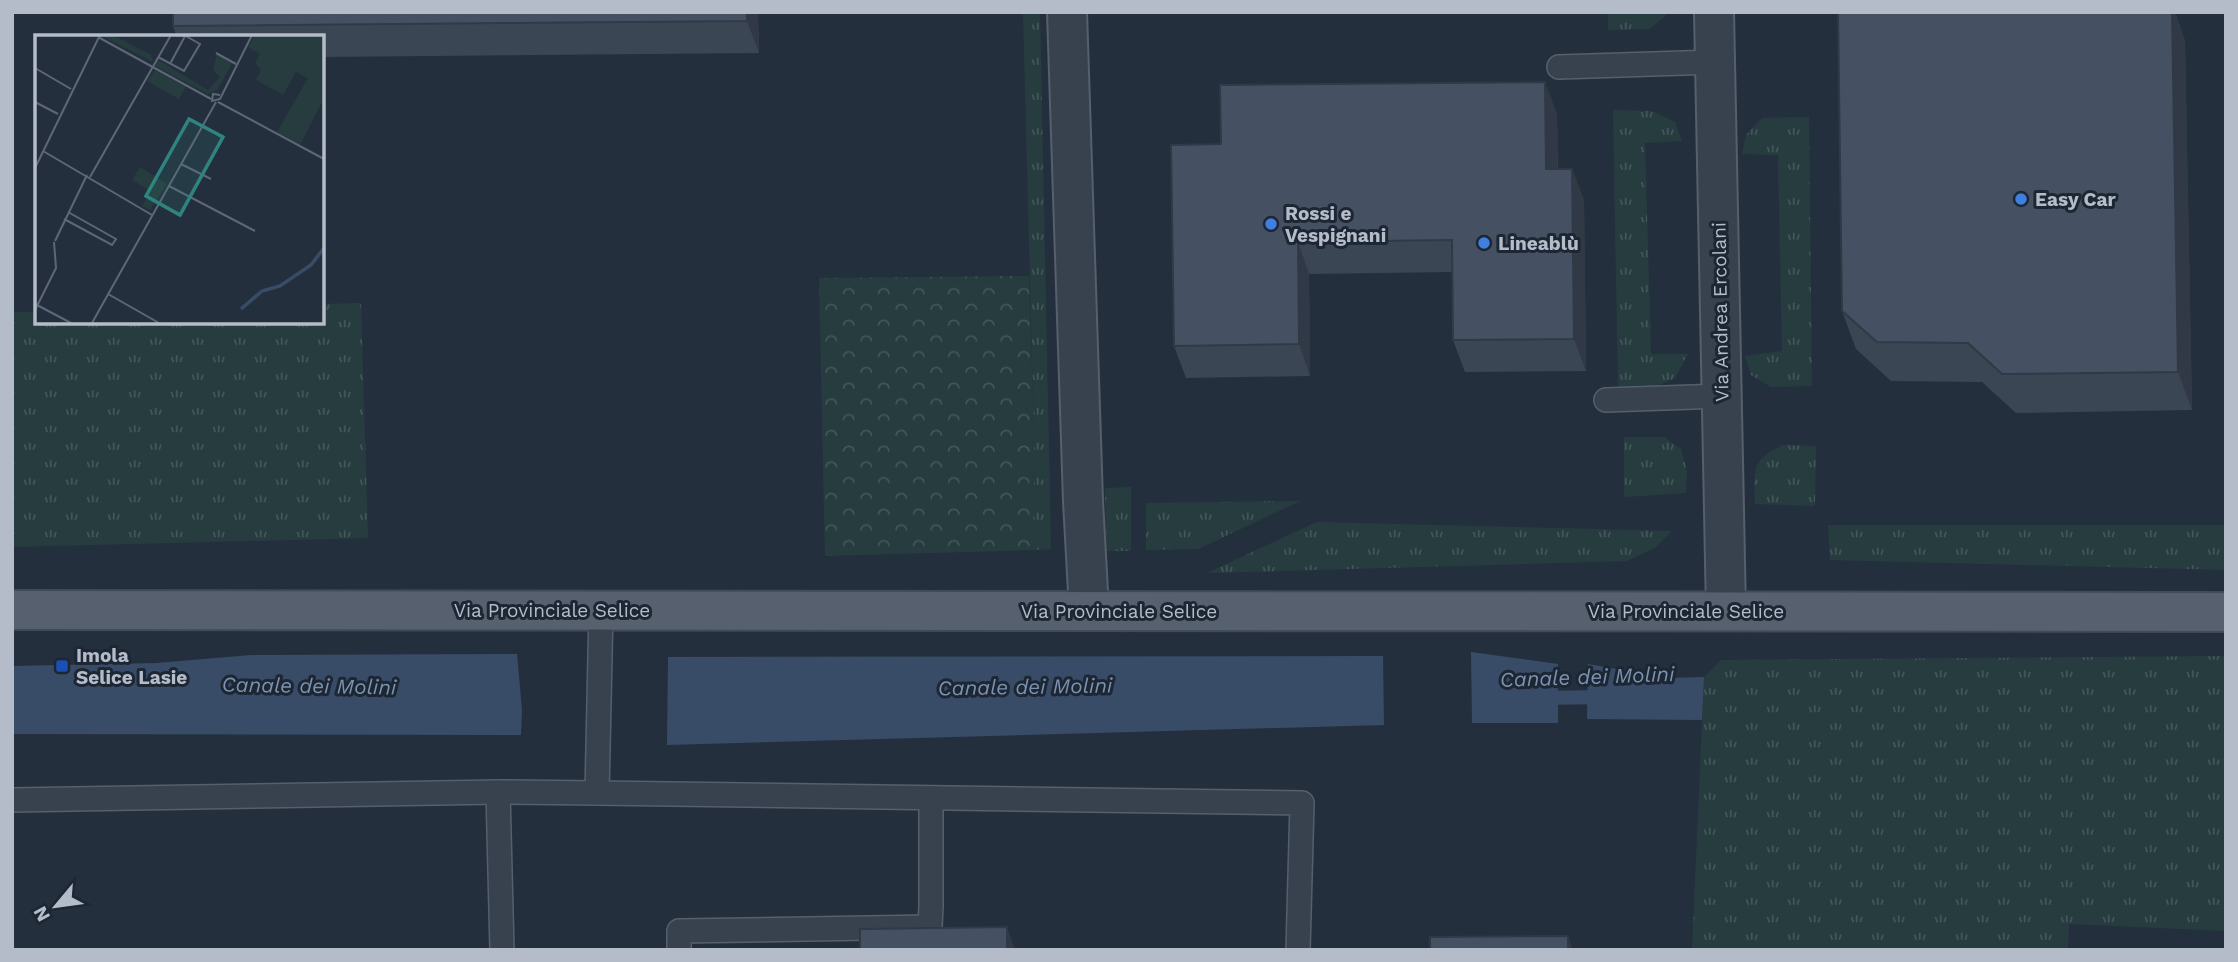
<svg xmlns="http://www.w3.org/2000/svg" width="2238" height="962" font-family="'Work Sans',sans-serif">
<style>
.grass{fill:url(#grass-tufts)}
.park{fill:url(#park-crowns)}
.water{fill:#394c67}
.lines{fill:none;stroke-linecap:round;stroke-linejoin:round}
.stream{stroke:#394c67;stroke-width:14}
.lane-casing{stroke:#565f6c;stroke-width:26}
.street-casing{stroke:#565f6c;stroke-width:42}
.primary-casing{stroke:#414a57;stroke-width:42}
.lane{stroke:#38414e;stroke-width:23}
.street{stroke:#38414e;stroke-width:38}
.primary{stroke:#56606e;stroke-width:38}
.wall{fill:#3b4654}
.shaded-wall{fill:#303945}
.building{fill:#455162;stroke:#303945;stroke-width:2}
.shop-dot{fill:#3f7fe0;stroke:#1d2633;stroke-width:2.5}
.transit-dot{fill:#1a4fb4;stroke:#1d2633;stroke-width:2.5}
.labels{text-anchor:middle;stroke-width:6;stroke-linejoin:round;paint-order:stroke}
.poi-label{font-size:19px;font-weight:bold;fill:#b4bcc9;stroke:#1d2633;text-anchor:start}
.street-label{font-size:19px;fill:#b4bcc9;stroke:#1d2633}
.water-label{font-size:21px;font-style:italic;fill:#7c92b1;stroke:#1d2633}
.inset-river{fill:none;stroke:#394c67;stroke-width:3.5}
.inset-road{fill:none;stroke:#5e6776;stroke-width:2}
.view{fill:#308480;fill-opacity:0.15;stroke:#308480;stroke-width:3.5}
.inset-edge{fill:none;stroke:#b4bcc9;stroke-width:3.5}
</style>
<defs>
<pattern id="grass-tufts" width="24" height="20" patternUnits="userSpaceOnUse" patternTransform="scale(1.75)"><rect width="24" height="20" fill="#263c3f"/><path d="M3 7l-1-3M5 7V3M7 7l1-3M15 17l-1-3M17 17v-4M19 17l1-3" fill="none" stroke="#435659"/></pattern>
<pattern id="park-crowns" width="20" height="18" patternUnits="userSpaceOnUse" patternTransform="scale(1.75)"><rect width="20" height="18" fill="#263c3f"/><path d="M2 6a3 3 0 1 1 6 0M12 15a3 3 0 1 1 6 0" fill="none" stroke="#435659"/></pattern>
</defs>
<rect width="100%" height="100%" fill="#242f3e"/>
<g class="grass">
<path d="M1023,12h17l11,537 -18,1 1,-116z"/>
<path d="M1608,12h62l-20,17 -42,1z"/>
<path d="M1613,110l39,1 23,11 7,19 -37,2 6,211h37l-13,24 -23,10 -34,1z"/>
<path d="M1809,117l3,269 -41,1 -20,-12 -6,-19 37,-5 -4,-196 -36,-1 4,-19 16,-17z"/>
<path d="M361,303l7,235 -356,9v-235h25v10h285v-18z"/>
<path d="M1624,437h40l17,12 6,22 -1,22 -62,4z"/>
<path d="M1783,445l33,1 -1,60 -60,-2c-1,-33 -5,-44 28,-59z"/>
<path d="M1131,487v64h-25l-1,-63z"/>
<path d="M1300,501l-102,48 -52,1v-47z"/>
<path d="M1317,522l355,9 -16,16 -29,14 -420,12z"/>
<path d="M1828,525h398v45l-396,-10z"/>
<path d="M2226,656v275l-157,-7 -1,26h-376l12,-273 17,-17z"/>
</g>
<path class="park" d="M1029,276l5,158 -1,116 -208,6 -6,-278z"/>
<g class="water">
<path d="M1471,652l87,12v59h-86z"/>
<path d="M517,654l5,56 -1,25 -509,-1v-68l145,-3 94,-8z"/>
<path d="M1383,656l1,69 -717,20 1,-88z"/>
<path d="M1588,664l80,14 36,-1 -2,43 -115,-1z"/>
</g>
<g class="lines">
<path class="stream" d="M1539,698l68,-1"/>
<defs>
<g id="lane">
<path d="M1559,67l156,-5"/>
<path d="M1606,400l116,-4"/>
<path d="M498,792l99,1 4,-183"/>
<path d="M597,793l705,10 -4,147"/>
<path d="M12,800l486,-8 4,158"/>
<path d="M679,950v-19l251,-4 1,-21v-108"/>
</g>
<g id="street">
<path d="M1067,12l16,489 6,109"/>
<path d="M1714,12l12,599"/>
</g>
<path id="primary" d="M12,610l2214,2"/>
</defs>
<use href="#lane" class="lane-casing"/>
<use href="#street" class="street-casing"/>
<use href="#primary" class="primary-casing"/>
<use href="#lane" class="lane"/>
<use href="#street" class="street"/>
<use href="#primary" class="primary"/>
</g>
<g class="wall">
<path d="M758,12l1,41 -437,4v-20h-145l-4,-11z"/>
<path d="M1838,12h337l10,29 7,369 -176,3 -34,-31 -91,-1 -35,-32 -14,-38z"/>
<path d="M1557,114l1,55h14l12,32 2,170 -121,1 -12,-32 -1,-68 -143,2 1,102 -124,2 -12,-32 47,-202z"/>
</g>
<g class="shaded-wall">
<path d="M747,12h11l1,41 -12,-32z"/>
<path d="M2172,12h3l10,29 7,369 -14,-38z"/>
<path d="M1545,82l12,32 1,87 -12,-32z"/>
<path d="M1572,169l12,32 2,170 -12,-32z"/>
<path d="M1298,242l11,32 1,102 -11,-32z"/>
<path d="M1007,927l8,23h-8z"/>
<path d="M1568,936l5,14h-5z"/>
</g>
<g class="building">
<path d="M173,12h574v9l-574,5z"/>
<path d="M1838,12h334l6,360 -176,2 -34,-31 -91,-1 -35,-31z"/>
<path d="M1545,82l1,87h26l2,170 -121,1 -1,-100 -154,2 1,102 -125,2 -3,-201 50,-1 -1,-59z"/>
<path d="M1007,927v23h-147v-21z"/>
<path d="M1568,936v14h-138v-13z"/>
</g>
<g class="shop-dot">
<circle cx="2021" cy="199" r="7"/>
<circle cx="1271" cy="224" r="7"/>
<circle cx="1484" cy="243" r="7"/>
</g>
<rect class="transit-dot" x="55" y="659" width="14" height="14" rx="3.5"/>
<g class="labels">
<g class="poi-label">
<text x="2035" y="206">Easy Car</text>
<text x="1285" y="220">Rossi e<tspan x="1285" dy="22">Vespignani</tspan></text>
<text x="1498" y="250">Lineablù</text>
<text x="76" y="662">Imola<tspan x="76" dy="22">Selice Lasie</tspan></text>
</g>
<g class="street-label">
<text transform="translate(1720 312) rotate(-91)" y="7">Via Andrea Ercolani</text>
<text x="552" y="617">Via Provinciale Selice</text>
<text x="1119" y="618">Via Provinciale Selice</text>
<text x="1686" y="618">Via Provinciale Selice</text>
</g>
<g class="water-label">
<text transform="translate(1587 677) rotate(-2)" y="7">Canale dei Molini</text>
<text transform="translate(309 686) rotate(1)" y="7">Canale dei Molini</text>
<text transform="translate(1025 687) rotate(-1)" y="7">Canale dei Molini</text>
</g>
</g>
<g transform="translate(35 35)">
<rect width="289" height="289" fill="#242f3e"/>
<path d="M78,0l38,20 2,7 -51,-26zM220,0h69v63l-24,47 -23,-13 31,-54 -12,-6 -13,23 -27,-15 5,-10 -6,-7 5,-9 -12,-7zM120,35l31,17 -7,12 -32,-18zM105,132l27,17 -17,26 -8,-4 9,-15 -19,-11z" fill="#263c3f"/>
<path d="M182,19l15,9 -14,26 -10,5 -53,-28 3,-6 50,30 12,-13 -7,-7z" fill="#263c3f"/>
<path class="inset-river" d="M206,274l21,-18 18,-5 31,-21 13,-17"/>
<path class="inset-road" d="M63,2l113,62M181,18l20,11M123,22l26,14 16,-27 -16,-9M135,29l15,-28M0,33l36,21M185,60l-7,-1 -1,7 8,-2 32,-64M0,67l23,12M183,67l106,57M8,116l109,64M146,129l30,15M0,133l65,-133M55,142l81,-142M134,151l86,45M29,184l48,26 4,-6 -48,-27M20,206l32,-66M73,259l51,29M2,270l34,18M0,275l21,-42 -2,-26M57,288l124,-221"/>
<path class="view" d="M154,84l34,18 -43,78 -34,-19z"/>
<rect width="289" height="289" class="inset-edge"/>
</g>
<rect width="2238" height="962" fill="none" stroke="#b4bcc9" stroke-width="28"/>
<g transform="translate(56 906) rotate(241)" stroke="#1d2633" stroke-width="5" paint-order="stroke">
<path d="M0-5L12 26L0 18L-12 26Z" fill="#b4bcc9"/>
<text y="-10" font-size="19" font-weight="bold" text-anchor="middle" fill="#b4bcc9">N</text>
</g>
</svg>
